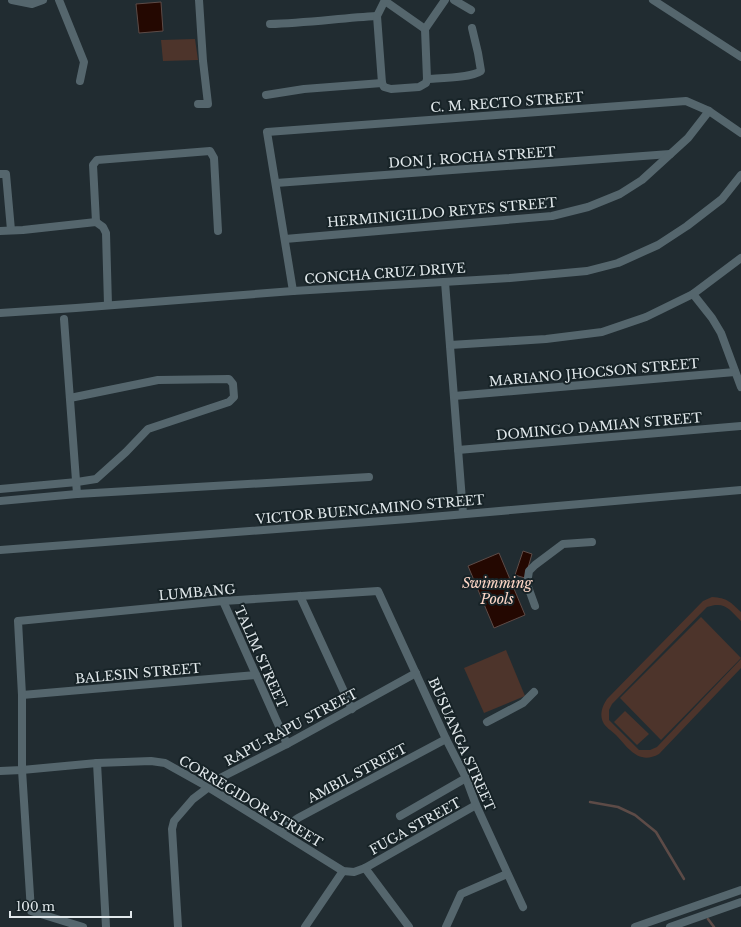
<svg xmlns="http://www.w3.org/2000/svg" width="741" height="927" font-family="'Libre Baskerville',serif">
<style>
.green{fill:#4d342b}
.water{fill:#240801;stroke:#5d4b47}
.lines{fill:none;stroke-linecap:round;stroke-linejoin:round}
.stream{stroke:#5d4b47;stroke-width:2.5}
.minor{stroke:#55666d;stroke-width:8}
.labels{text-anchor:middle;stroke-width:4;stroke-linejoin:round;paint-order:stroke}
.street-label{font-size:13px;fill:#e1e8eb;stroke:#172327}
.water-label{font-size:14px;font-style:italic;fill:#fdd6c6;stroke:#172327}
</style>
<rect width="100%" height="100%" fill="#212c31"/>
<g class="green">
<path d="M195,39l3,21 -35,1 -2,-21z"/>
<path d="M712,597c16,1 18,5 29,15v9c-12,-12 -16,-20 -34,-14l-95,97 -3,6v10l30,30h11l7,-3 84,-88v9l-82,86c-20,11 -30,-5 -43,-19 -3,-3 -12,-9 -13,-13 -4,-8 0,-17 4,-23l96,-98z"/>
<path d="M701,617l40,41 -80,82 -41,-42z"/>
<path d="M506,650l19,46 -41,17 -20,-45z"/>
<path d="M625,711l24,23 -12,11 -23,-23z"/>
</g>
<g class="water">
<path d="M161,2l2,29 -24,2 -3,-29z"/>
<path d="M523,551l9,3 -7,24 -10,-3z"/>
<path d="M499,553l26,62 -31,13 -26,-62z"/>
</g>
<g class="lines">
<g class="stream">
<path d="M590,802l28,5 17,8 21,17 28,47"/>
<path d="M708,919l6,8"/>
</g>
<g class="minor">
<path d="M12,0l20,4 11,-4"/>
<path d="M59,0l25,62 -4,19"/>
<path d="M454,0l17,10"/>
<path d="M653,0l88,57"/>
<path d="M385,1l40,28"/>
<path d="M270,24c36,-1 71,-6 107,-8"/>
<path d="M427,79c14,-1 44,-1 54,-8l-3,-18 -6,-25"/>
<path d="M382,83l2,4 7,2 28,-2 7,-4 1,-4 -2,-50 20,-29"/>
<path d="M382,83l-5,-67 8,-16"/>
<path d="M266,95l38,-6 78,-6"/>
<path d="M198,104h10l-5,-43 -4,-61"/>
<path d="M0,174h6l5,56"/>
<path d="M276,183l394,-29"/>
<path d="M96,222l-3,-57 4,-5 113,-9 4,7 4,73"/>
<path d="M0,231l23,-1 73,-8 7,5 3,6 2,72"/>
<path d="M285,239l267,-23 36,-9 32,-13 22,-14 46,-42 21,-27"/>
<path d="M445,282l18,231"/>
<path d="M293,291l-26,-159 419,-31 23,10 32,22"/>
<path d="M693,294l19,24 9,15 20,54"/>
<path d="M0,313l76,-5 217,-17 217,-13 77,-7 31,-8 40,-18 29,-19 35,-27 19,-24"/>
<path d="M64,319l13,175"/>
<path d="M450,345l96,-6 56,-7 44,-15 47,-23 48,-36"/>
<path d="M454,396l281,-24"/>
<path d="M458,450l283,-24"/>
<path d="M0,489l77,-7 19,-3 30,-27 22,-23 81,-27 5,-5 -1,-13 -4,-5 -71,1 -88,18"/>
<path d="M0,501l77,-7 292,-17"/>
<path d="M0,550l408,-31 333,-29"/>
<path d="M300,596l52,113"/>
<path d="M223,601l64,143"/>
<path d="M535,606l-8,-22 2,-13 6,-6 28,-21 29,-2"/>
<path d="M22,695l234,-20"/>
<path d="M487,722l36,-19 11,-11"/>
<path d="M97,763l9,164"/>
<path d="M0,771l22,-1 75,-7 54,-2 14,2 43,24 135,84 11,1 11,-4 111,-63"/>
<path d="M400,816l66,-38"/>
<path d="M280,831l18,-13 148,-79"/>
<path d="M365,868l44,59"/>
<path d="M83,927l-52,-16 -9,-141v-75l-4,-74 205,-20 155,-10 68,148 20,39 10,27 47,102"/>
<path d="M178,927l-6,-98 2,-8 19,-22 29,-22 65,-33 129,-71"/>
<path d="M305,927l38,-56"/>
<path d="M446,927l15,-33 46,-20"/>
<path d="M635,927l106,-37"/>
<path d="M670,927l71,-25"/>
</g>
</g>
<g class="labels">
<g class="street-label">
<text transform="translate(507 102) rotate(-4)" y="5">C. M. RECTO STREET</text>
<text transform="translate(472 157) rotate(-4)" y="5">DON J. ROCHA STREET</text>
<text transform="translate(442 212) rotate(-5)" y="5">HERMINIGILDO REYES STREET</text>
<text transform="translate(385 273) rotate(-4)" y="5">CONCHA CRUZ DRIVE</text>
<text transform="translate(594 372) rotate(-5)" y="5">MARIANO JHOCSON STREET</text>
<text transform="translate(599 426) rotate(-5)" y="5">DOMINGO DAMIAN STREET</text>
<text transform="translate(370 509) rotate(-5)" y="5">VICTOR BUENCAMINO STREET</text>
<text transform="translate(197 592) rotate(-5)" y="5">LUMBANG</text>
<text transform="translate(261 657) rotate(66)" y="5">TALIM STREET</text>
<text transform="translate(138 673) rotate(-5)" y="5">BALESIN STREET</text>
<text transform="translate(291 727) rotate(-28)" y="5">RAPU-RAPU STREET</text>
<text transform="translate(462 744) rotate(66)" y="5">BUSUANGA STREET</text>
<text transform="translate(357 773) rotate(-28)" y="5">AMBIL STREET</text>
<text transform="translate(251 801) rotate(31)" y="5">CORREGIDOR STREET</text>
<text transform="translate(415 826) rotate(-29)" y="5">FUGA STREET</text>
</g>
<g class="water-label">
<text x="497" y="588">Swimming<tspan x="497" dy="16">Pools</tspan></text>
</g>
</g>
<path d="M10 911v6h121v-6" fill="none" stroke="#e1e8eb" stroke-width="2"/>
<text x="16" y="911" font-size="12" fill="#e1e8eb" stroke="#172327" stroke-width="3" paint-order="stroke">100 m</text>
</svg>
